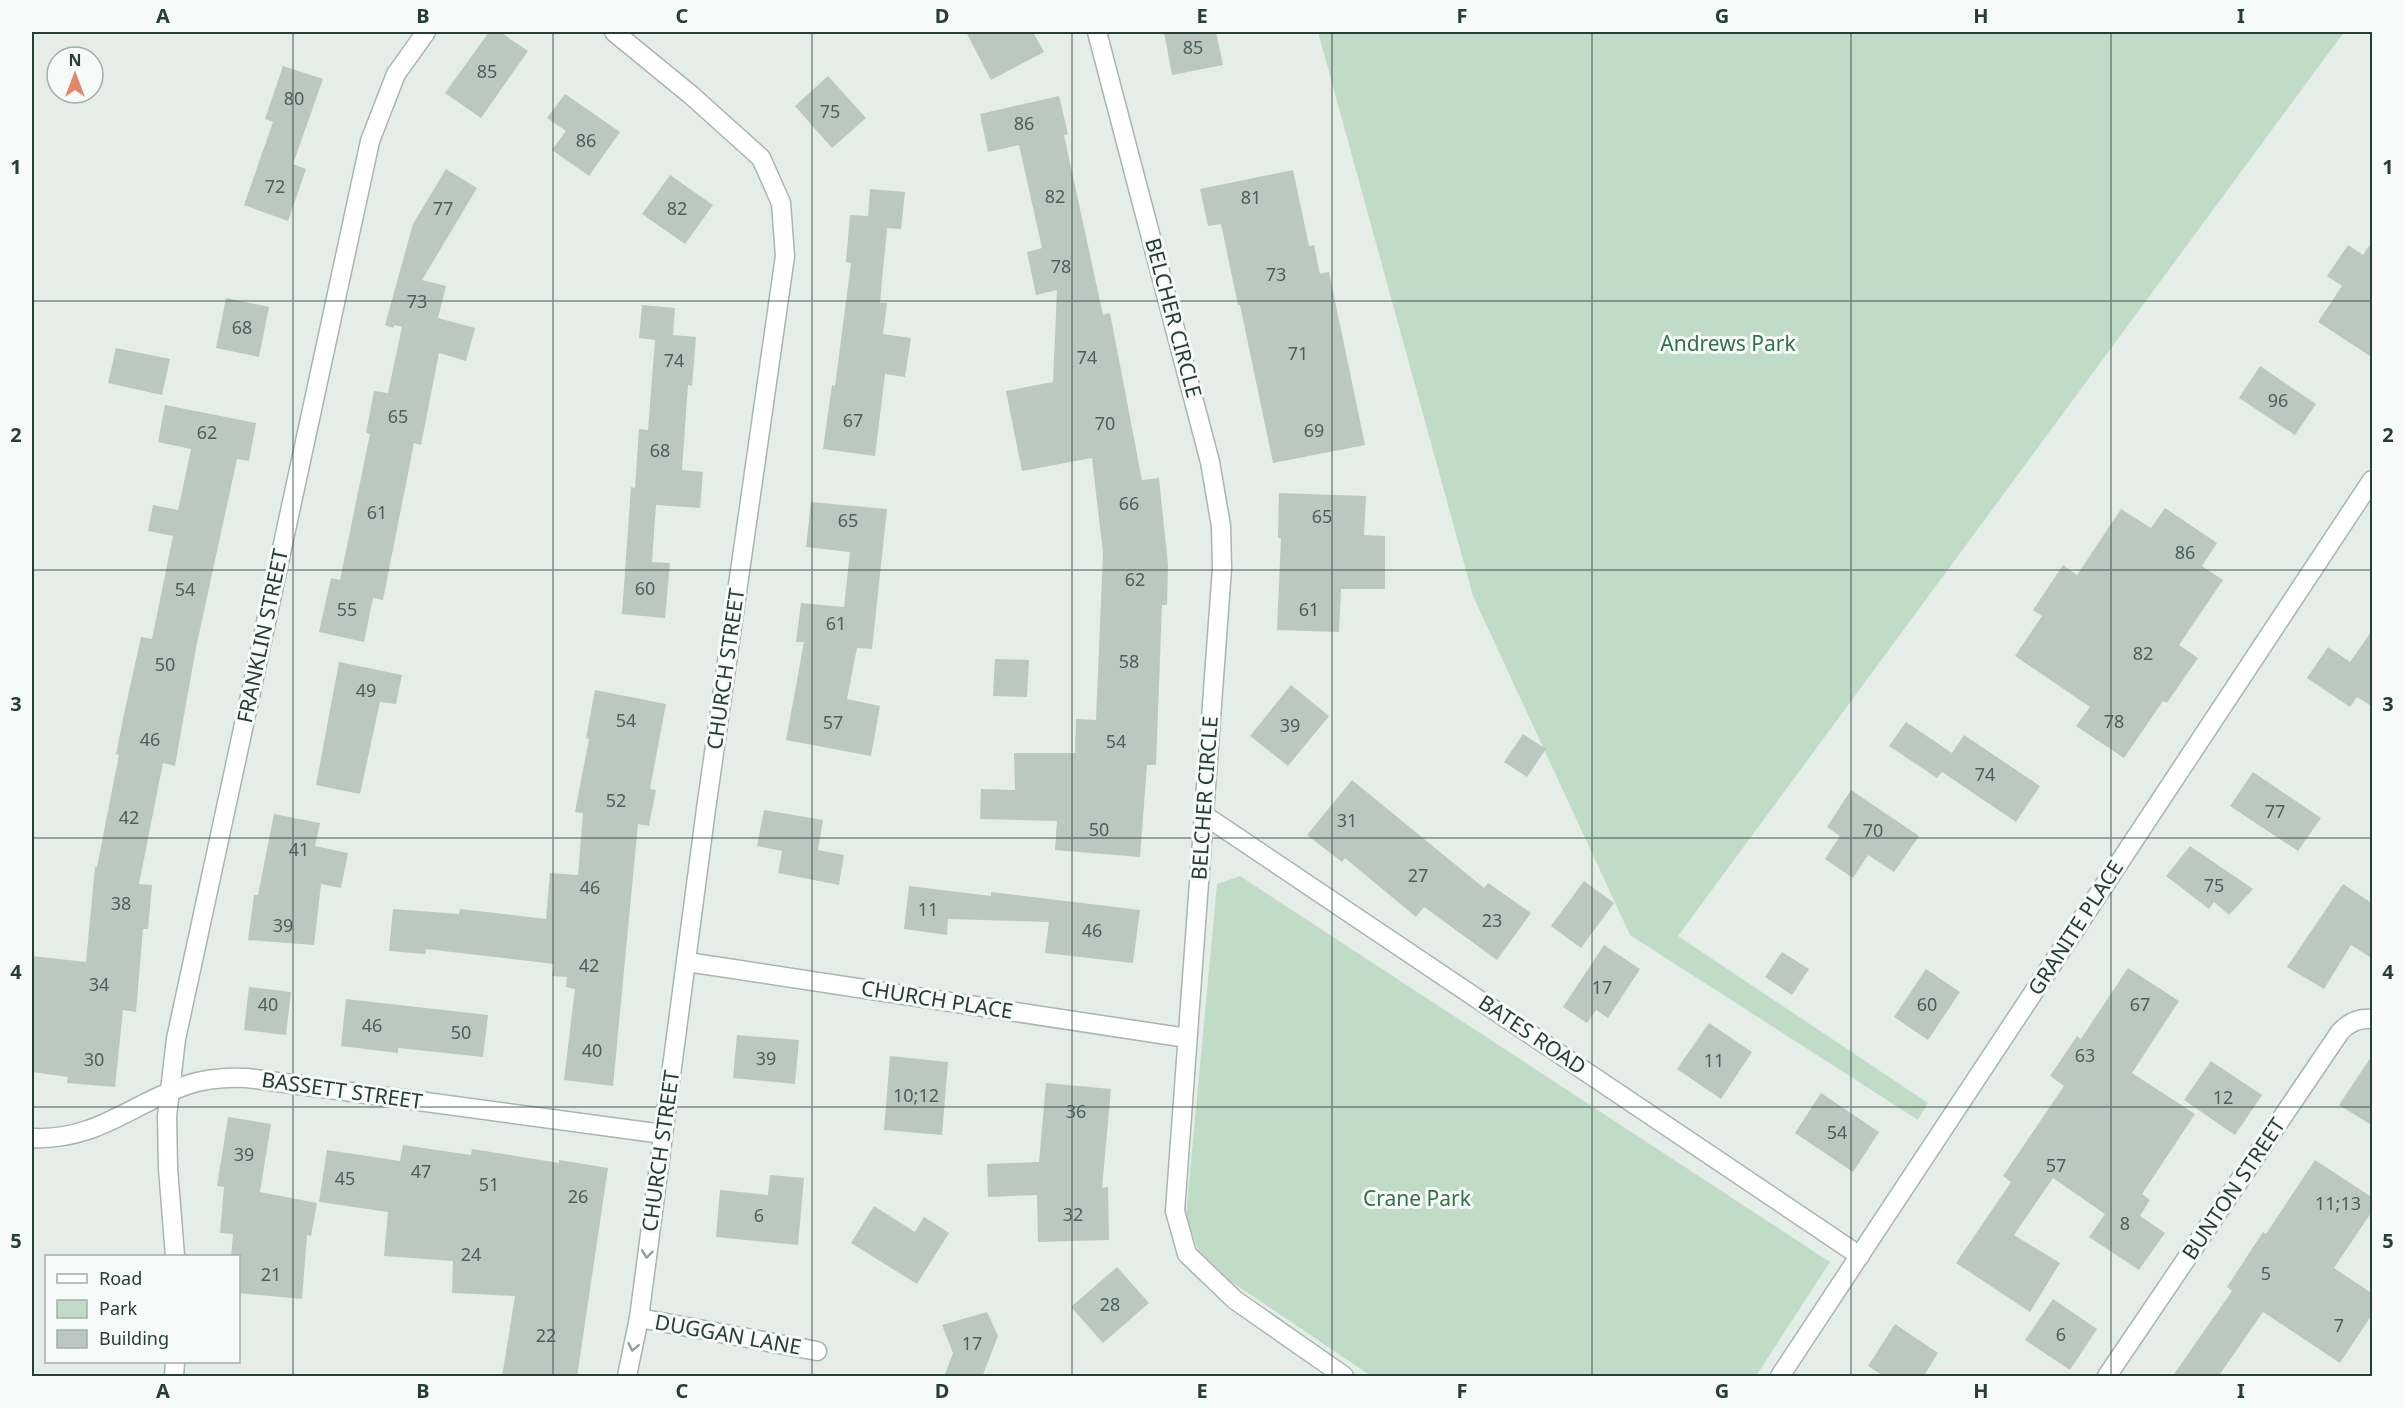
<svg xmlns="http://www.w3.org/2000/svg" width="2404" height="1408" font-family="'Noto Sans',sans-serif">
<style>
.green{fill:#c0dcc7}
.building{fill:#bbc8c2}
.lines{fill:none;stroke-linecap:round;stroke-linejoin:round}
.minor-casing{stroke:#a8b5b0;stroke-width:21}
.minor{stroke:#fff;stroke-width:18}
.oneway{stroke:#929e9a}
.grid{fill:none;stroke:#263e36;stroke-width:1.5;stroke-opacity:0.55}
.labels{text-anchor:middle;stroke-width:6;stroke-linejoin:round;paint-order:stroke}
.number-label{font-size:18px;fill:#4b6059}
.street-label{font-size:21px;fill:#263e36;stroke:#f6faf8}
.park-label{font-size:21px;fill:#337149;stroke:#f6faf8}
.neatline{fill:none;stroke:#263e36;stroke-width:2}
.grid-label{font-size:20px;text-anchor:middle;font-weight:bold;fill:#263e36}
</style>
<rect width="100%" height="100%" fill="#e5ede9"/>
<g class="green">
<path d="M1318,32h1026l-666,904 250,167 -10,17 -288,-185 -157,-339z"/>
<path d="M1240,876l590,386 -74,114h-385l-169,-114 -16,-47 31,-331z"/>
</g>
<g class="building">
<path d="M489,32h11l28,19 -47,67 -36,-25z"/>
<path d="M966,32h67l11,20 -53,28z"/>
<path d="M1164,32h52l7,33 -51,10z"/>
<path d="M283,66l40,13 -30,85 13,5 -18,52 -44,-16 29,-83 -8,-3z"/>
<path d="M828,76l38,42 -34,30 -37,-42z"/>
<path d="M565,94l55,38 -31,44 -37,-26 14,-19 -19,-13z"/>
<path d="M1059,96l9,38 -4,1 39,180 7,-2 32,167 17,-2 9,87 -1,40h-5l-6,160h-9l-7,92 -85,-7 2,-29 -77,-2 1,-30 34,1 -1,-37h61l1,-34 20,1 7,-167 -11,-95 -70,13 -16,-80 47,-9 4,-92 -21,5 -9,-43 15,-4 -23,-103 -31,7 -8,-38z"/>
<path d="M446,169l31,19 -55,92 24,6 -8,32 37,10 -9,33 -27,-8 -18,92 -7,-2 -31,157 -10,-2 -9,44 -45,-10 12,-54 9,2 30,-146 -4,-1 8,-42 14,2 14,-66 -7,-2 -2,3 -8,-3 28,-101z"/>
<path d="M1293,170l16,76 5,-1 6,29 9,-2 36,173 -92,18 -33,-158h-2l-17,-81 -13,2 -8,-37z"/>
<path d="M670,175l43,30 -28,39 -43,-30z"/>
<path d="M870,189l35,3 -4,37 -14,-1 -7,75h7l-4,31 28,4 -6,39 -20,-3 -10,82 -52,-7 9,-64 3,1 16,-123 -5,-1 4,-47 18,1z"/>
<path d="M2373,240v118l-55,-36 24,-36 -15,-10 21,-31 15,10z"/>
<path d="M226,298l43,9 -10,50 -43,-9z"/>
<path d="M642,305l33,3 -2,27 23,2 -4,49 -4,-1 -6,85 21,2 -3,36 -44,-3 -4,57 18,1 -5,55 -43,-4 9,-127 4,1 4,-59 9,1 7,-90 -16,-2z"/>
<path d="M116,348l54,11 -8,36 -54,-12z"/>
<path d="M2260,366l56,38 -21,31 -56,-37z"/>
<path d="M165,405l91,18 -7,38 -12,-2 -41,189 -21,118 -12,-3 -24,121 13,1 -4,44h-5l-7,83 -13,-2 -8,77 -48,-4 1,-6 -36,-5v-116l54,6 9,-95h2l22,-112 -3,-1 8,-40 17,-77 11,2 21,-103 -25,-5 5,-26 25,5 13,-61 -33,-7z"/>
<path d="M1279,493l87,3 -2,39 21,1v53h-44l-2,43 -62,-2 4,-92h-3z"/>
<path d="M811,502l76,7 -15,140 -15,-1 -10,51 33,7 -9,50 -85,-16 18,-98h-8l5,-39 43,4 6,-55 -44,-5z"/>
<path d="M2165,508l52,35 -15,23 21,14 -44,65 19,13 -31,45 -4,-2 -39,57 -48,-32 14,-19 -75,-51 27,-40 -9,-6 30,-45 14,10 44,-66 30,19z"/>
<path d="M2373,629v78l-16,-10 -7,10 -43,-29 21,-31 22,15z"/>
<path d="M995,659l34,1 -2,37 -34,-1z"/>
<path d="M339,662l63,13 -6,29 -16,-2 -20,92 -44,-9z"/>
<path d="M1291,685l38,31 -41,50 -38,-30z"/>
<path d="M595,690l71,14 -16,85 6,1 -7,36 -11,-2 -25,262 -49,-6 11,-91 -9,-2 1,-10 -15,-1 2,-12 -128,-15 -1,5 -36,-3 4,-42 66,5 1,-5 86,10 4,-46 28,2 5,-62 -8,-1 14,-73 -3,-1z"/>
<path d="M1906,722l46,31 12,-18 76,51 -24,36 -74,-50 -5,6 -48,-32z"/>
<path d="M1523,734l23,15 -19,28 -23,-15z"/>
<path d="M2253,772l68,46 -23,33 -68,-45z"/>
<path d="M1352,780l132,108 4,-5 43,30 -34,47 -73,-53 -8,10 -71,-59 -3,4 -35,-27z"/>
<path d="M1851,790l68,46 -25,36 -26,-17 -15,23 -28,-19 15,-23 -13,-9z"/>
<path d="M764,810l59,10 -5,30 26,5 -5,30 -61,-12 4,-22 -25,-5z"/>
<path d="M274,814l46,9 -5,23 33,7 -7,35 -20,-4 -7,61 -66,-5 6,-45h4z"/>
<path d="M2190,846l63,43 -24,26 -15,-13 -5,7 -43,-33z"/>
<path d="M1584,881l30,22 -33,45 -30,-22z"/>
<path d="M2343,884l30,20v55l-22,-14 -27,44 -37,-22z"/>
<path d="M909,886l82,10v-4l149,18 -7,53 -88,-10 4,-31 -101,-3 -1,16 -43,-6z"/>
<path d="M1604,945l36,24 -32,49 -12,-8 -9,13 -24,-16z"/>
<path d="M1782,952l27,17 -17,26 -27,-18z"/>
<path d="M2128,968l51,33 -47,72 63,41 -53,80 8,6 -10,16 25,17 -26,37 -50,-33 16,-23 -52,-36 -39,57 46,28 -30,49 -74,-49 55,-81 -8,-6 61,-90 -14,-10 27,-40 4,3z"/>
<path d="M1926,969l34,23 -32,48 -34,-23z"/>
<path d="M249,987l42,5 -5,43 -42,-5z"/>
<path d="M346,999l142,16 -5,42 -85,-9v5l-57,-7z"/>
<path d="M1709,1023l43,29 -31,47 -44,-30z"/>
<path d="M737,1035l62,5 -4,44 -62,-6z"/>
<path d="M2373,1054v72l-34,-21z"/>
<path d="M890,1056l58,6 -6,73 -58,-5z"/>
<path d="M2211,1061l51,34 -27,40 -51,-35z"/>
<path d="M1046,1083l65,6 -9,99 6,-1 1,53 -71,2 -1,-47 -49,2 -1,-33 52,-2z"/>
<path d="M1821,1093l58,39 -26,40 -58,-39z"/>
<path d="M228,1117l43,7 -11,68 57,11 -6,33 -4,-1 -5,64 -64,-6v-36h-7l2,-23 -13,-1 4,-46 -7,-1z"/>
<path d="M403,1145l68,10 1,-6 87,14v-3l49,8 -31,209h-75l13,-81 -63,-3 1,-32 -69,-5 4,-44 -69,-10 8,-52 73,11z"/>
<path d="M2315,1160l58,38v12l-39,58 39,26v19l-33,50 -77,-51 -45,65h-46l60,-86 -5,-4 36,-55 3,2z"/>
<path d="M770,1175l34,3 -6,67 -82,-8 4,-47 48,5z"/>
<path d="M874,1206l41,26 9,-15 25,16 -32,51 -66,-41z"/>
<path d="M1117,1267l32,36 -46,40 -32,-36z"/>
<path d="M2053,1299l44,30 -27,41 -45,-30z"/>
<path d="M987,1312l11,24 -16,41h-38l9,-24 -11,-28z"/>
<path d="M1895,1324l43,29 -15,24h-38l-17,-11z"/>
</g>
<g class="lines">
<defs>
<g id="minor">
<path d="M614,32l77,63 70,63 20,45 4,53 -79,553 -67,509 -12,58"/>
<path d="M1097,32l113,430 11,64 1,42 -47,643 12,43 48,46 109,76"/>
<path d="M1204,815l656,441"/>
<path d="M687,962l500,76"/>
<path d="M32,1138c64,3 99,-34 155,-53 20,-7 39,-8 60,-7l416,56"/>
<path d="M175,1256l-7,-88 -1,-52 9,-77 194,-898 26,-67 30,-42"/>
<path d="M639,1318l178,33"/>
<path d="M174,1376l1,-14"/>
<path d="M1780,1376l592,-896"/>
<path d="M2107,1376l233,-344c9,-10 19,-14 32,-13"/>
</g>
</defs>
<use href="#minor" class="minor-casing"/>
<use href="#minor" class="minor"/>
</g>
<defs><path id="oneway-chevron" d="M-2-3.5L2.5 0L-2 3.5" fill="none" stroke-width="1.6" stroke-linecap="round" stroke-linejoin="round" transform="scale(1.5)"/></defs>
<g class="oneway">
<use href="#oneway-chevron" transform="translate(647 1254) rotate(97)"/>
<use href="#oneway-chevron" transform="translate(633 1347) rotate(101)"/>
</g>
<path class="grid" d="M293,32v1344M553,32v1344M812,32v1344M1072,32v1344M1332,32v1344M1592,32v1344M1851,32v1344M2111,32v1344M32,301h2340M32,570h2340M32,838h2340M32,1107h2340"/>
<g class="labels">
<g class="number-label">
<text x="1193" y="54">85</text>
<text x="487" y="78">85</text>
<text x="294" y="105">80</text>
<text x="830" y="118">75</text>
<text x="1024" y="130">86</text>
<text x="586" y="147">86</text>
<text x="275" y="193">72</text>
<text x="1055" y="203">82</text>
<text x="1251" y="204">81</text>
<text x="443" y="215">77</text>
<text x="677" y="215">82</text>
<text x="1061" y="273">78</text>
<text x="1276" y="281">73</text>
<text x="417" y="308">73</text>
<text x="242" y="334">68</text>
<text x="1298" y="360">71</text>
<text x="1087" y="364">74</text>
<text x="674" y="367">74</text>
<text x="2278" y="407">96</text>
<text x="398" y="423">65</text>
<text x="853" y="427">67</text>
<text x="1105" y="430">70</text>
<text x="1314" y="437">69</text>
<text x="207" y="439">62</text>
<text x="660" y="457">68</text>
<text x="1129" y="510">66</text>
<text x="377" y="519">61</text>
<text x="1322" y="523">65</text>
<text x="848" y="527">65</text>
<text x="2185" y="559">86</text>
<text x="1135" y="586">62</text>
<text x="645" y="595">60</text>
<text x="185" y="596">54</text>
<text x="347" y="616">55</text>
<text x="1309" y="616">61</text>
<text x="836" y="630">61</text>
<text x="2143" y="660">82</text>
<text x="1129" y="668">58</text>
<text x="165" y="671">50</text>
<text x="366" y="697">49</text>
<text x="626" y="727">54</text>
<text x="2114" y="728">78</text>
<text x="833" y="729">57</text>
<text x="1290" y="732">39</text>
<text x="150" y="746">46</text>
<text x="1116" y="748">54</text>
<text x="1985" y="781">74</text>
<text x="616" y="807">52</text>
<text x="2275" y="818">77</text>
<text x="129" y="824">42</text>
<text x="1347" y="827">31</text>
<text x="1099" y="836">50</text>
<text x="1873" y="837">70</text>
<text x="299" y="856">41</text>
<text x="1418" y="882">27</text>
<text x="2214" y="892">75</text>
<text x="590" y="894">46</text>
<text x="121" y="910">38</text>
<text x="928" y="916">11</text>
<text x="1492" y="927">23</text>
<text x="283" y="932">39</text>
<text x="1092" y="937">46</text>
<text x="589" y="972">42</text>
<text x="99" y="991">34</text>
<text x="1602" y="994">17</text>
<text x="268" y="1011">40</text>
<text x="1927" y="1011">60</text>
<text x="2140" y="1011">67</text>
<text x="372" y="1032">46</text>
<text x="461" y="1039">50</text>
<text x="592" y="1057">40</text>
<text x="2085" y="1062">63</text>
<text x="766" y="1065">39</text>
<text x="94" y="1066">30</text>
<text x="1714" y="1067">11</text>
<text x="916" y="1102">10;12</text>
<text x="2223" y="1104">12</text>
<text x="1076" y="1118">36</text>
<text x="1837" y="1139">54</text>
<text x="244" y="1161">39</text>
<text x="2056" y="1172">57</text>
<text x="421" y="1178">47</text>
<text x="345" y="1185">45</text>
<text x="489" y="1191">51</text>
<text x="578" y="1203">26</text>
<text x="2338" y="1210">11;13</text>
<text x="1073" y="1221">32</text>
<text x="759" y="1222">6</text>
<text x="2125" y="1230">8</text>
<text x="471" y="1261">24</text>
<text x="2266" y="1280">5</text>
<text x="271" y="1281">21</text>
<text x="1110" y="1311">28</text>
<text x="2339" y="1332">7</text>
<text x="2061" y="1341">6</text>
<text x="546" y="1342">22</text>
<text x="972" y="1350">17</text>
</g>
<g class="street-label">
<text transform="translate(1173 318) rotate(75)" y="7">BELCHER CIRCLE</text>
<text transform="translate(263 636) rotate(-78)" y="7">FRANKLIN STREET</text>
<text transform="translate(726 669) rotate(-82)" y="7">CHURCH STREET</text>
<text transform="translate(1205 798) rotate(-86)" y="7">BELCHER CIRCLE</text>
<text transform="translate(2076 928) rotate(-57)" y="7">GRANITE PLACE</text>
<text transform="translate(937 1000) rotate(9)" y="7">CHURCH PLACE</text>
<text transform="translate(1532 1035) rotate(34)" y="7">BATES ROAD</text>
<text transform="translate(342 1091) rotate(8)" y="7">BASSETT STREET</text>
<text transform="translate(661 1151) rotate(-82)" y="7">CHURCH STREET</text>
<text transform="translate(2234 1189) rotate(-56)" y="7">BUNTON STREET</text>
<text transform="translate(728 1335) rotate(10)" y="7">DUGGAN LANE</text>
</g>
<g class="park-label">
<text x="1728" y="351">Andrews Park</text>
<text x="1417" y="1206">Crane Park</text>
</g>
</g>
<rect width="2404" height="1408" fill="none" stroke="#f6faf8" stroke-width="66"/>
<rect x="45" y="1255" width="195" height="108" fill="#f6faf8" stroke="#a3afaa" stroke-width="1.5"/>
<rect x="57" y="1274" width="30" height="9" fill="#ffffff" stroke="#a3afaa" stroke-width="1.5"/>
<text x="99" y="1285" font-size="18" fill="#263e36">Road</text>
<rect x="57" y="1300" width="30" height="18" fill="#c0dcc7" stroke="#a3afaa" stroke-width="1.5"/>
<text x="99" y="1315" font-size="18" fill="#263e36">Park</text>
<rect x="57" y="1330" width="30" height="18" fill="#bbc8c2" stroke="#a3afaa" stroke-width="1.5"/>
<text x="99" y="1345" font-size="18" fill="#263e36">Building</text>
<g transform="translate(75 75)"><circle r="28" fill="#f6faf8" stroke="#a3afaa" stroke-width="1.5"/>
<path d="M0-4.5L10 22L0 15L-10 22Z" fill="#e6856a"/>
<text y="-9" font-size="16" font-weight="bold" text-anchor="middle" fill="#263e36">N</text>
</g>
<rect x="33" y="33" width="2338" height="1342" class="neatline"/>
<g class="grid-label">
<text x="163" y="23">A</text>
<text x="423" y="23">B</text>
<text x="682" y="23">C</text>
<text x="942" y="23">D</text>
<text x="1202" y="23">E</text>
<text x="1462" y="23">F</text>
<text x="1722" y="23">G</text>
<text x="1981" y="23">H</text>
<text x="2241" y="23">I</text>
<text x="16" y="174">1</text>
<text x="2388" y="174">1</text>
<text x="16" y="442">2</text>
<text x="2388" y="442">2</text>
<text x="16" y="711">3</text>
<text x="2388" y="711">3</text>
<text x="16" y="979">4</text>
<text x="2388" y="979">4</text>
<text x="16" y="1248">5</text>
<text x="2388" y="1248">5</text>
<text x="163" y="1398">A</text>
<text x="423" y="1398">B</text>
<text x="682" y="1398">C</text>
<text x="942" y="1398">D</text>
<text x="1202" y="1398">E</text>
<text x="1462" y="1398">F</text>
<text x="1722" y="1398">G</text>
<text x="1981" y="1398">H</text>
<text x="2241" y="1398">I</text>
</g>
</svg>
